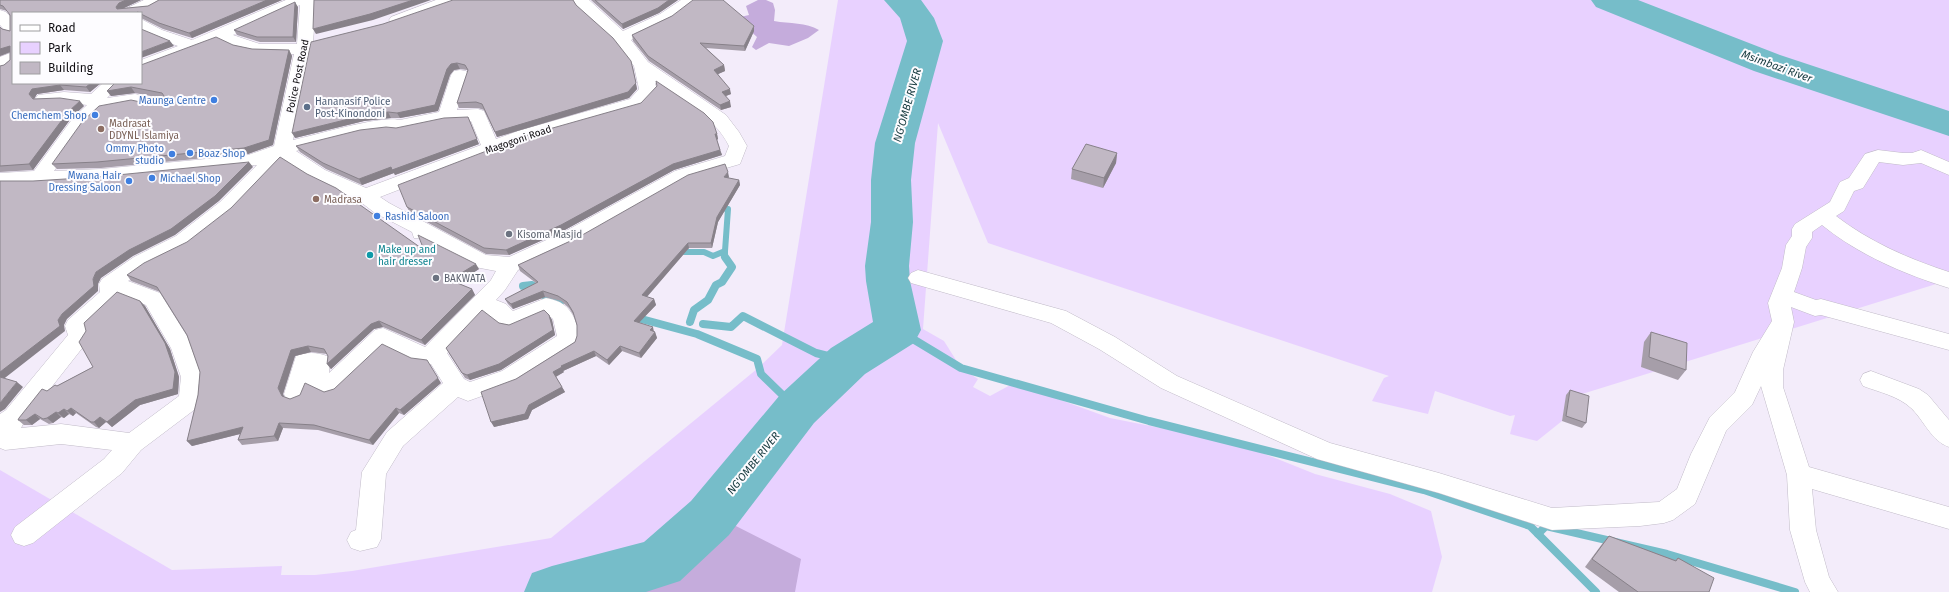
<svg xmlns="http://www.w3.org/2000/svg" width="1949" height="592" font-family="'Fira Sans',sans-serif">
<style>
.green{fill:#e8d1ff}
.forest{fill:#c5acdc}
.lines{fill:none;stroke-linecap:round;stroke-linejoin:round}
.stream-far1{stroke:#76bdc9;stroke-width:6}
.stream{stroke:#76bdc9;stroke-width:8}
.river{fill:#76bdc9;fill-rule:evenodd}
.street-casing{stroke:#c1bbc8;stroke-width:1}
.street{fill:#fff;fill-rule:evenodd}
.wall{fill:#a69ea9}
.shaded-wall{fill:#878189}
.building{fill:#c1b8c4;stroke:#878189}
.shop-dot{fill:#3f7fe0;stroke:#fdfcff;stroke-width:1.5}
.service-dot{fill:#5c6f8a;stroke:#fdfcff;stroke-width:1.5}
.education-dot{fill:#8d6e63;stroke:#fdfcff;stroke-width:1.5}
.worship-dot{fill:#6b7280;stroke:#fdfcff;stroke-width:1.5}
.culture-dot{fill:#0f9aa8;stroke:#fdfcff;stroke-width:1.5}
.labels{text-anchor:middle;stroke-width:4;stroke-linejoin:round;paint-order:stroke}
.street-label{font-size:10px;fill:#100e12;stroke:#fdfcff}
.shop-label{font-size:10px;fill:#366cbe;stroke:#fdfcff;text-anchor:end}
.service-label{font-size:10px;fill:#4e5e75;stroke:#fdfcff;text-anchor:start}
.education-label{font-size:10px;fill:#785e54;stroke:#fdfcff;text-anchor:start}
.worship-label{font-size:10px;fill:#5b616d;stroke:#fdfcff;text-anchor:start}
.culture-label{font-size:10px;fill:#0d838f;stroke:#fdfcff;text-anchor:start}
.water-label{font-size:11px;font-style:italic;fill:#14383d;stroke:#fdfcff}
</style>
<rect width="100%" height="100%" fill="#f3ecfa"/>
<path class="green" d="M838,0h1111v280l-383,119 -4,22 -25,20 -27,-7 5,-19 -5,1 -75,-25 -7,23 -56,-13 12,-23 5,-2 -401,-133 -50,-120 -15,206 21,12 17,27 17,11 -5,8 17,9 24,-13 96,35 127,25 78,31 75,20 41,17 11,46 -10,35h-1432v-122l172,100 110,-4 -1,9h34l37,-4 199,-33 206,-169 25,-24z"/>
<g class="forest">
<path d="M758,0h8l7,3 2,7 -1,11c16,3 32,1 45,9l-11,8 -19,8 -20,-3 -13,7 -4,-3 5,-10 -21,-19 13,-3 -3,-9z"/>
<path d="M728,522l73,37 -6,33h-182l53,-26z"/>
</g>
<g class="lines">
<g class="stream-far1">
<path d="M717,208l11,1 -3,42"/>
<path d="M677,252h27l9,4 12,-5v7"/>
</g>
<g class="stream">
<path d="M523,286l9,-1 13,11 11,6 13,-4"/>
<path d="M634,317l63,17 60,25 4,15 36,35"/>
<path d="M690,322l4,-12 14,-10 8,-15 6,-3 10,-15 -7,-10"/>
<path d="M703,324l28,3 12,-11 73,37 32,8"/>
<path d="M898,330l63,38 188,53 275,69 106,36 66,66"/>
<path d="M1538,534l8,-8 121,28 128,38"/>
<path d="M598,592l2,-12"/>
</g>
<g class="river">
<path d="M884,0h37l13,18 9,23 -28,102 -4,37 2,42 -4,44 1,15 11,49 -7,13 -49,31 -51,49 -85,112 -49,46 -34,11h-122l8,-19 20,-7 92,-24 47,-41 89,-106 51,-47 42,-26 -7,-41 -1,-15 6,-44v-42l4,-37 32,-102 -7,-23z"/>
<path d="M1591,0h47l142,55 169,56v25l-195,-65 -158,-64z"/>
</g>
<defs>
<g id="street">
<path d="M144,0h21c-9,13 -30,13 -44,13l2,-3z"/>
<path d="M286,0h30l-3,43 -20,97c23,-5 88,-25 107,-20l39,-8 12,-37 3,-4 6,-1 6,1 3,4 -12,35 21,-1 6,2 12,28 22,-8 112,-32 9,-10 -5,-23 -18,-24 -37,-33 -6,-9h16l34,31 37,-17 21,-14h18l-27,20 -41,20 17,22 78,53 13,17 8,14 -7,18 -51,15 -111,63 -60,28 -13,20 -9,10 10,4 7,7 33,-13c6,1 13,3 18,7 11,8 18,29 12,41l-58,37 -50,18 -10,-4 -55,49 -17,28 -5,65 -4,8 -17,4 -9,-3 -4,-8 4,-8 5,-2 6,-58 25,-40 56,-49 -12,-19c-11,4 -35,-12 -46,-17l-48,46 -8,3 -21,-10 -5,14 -8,3 -8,-3 -3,-6 12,-38c11,-4 20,-4 31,0l3,6 -1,11 46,-43 8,-2 42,19 66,-67 5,-9 -21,-4 -51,-28 -10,-1 -2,-6 -37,-19 -17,-13 -47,-22 -28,-18 -49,52 -44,34 -42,21 -20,14 32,12 30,48 13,36 -2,23 -3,7 -57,43 -19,23 -89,70 -9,3 -9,-3 -4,-8 4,-8 89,-68 8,-9 -51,-6 -56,6 -5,-2v-34l6,-4 62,-75 -3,-9 3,-6 32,-28 -1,-8 3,-5 32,-22 42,-21 44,-34 37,-37 -156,16 -57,3 -6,1h-38v-12l34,-2 39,-53 14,-13 -23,-3 -20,2 -6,-1 -3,-4 3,-4 26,-3 27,2 12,-11h19l-15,15 28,-4 30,6 3,4 -3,4 -6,1 -24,-5 -33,6 -17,16 -31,45 47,-2 147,-14 26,-9 20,-92c-26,2 -51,-1 -75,-13l-78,30v-11l37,-14 -28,-10 -9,-5v-12l21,11 30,10zM300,5l-3,39h-37l-27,-9zM655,83c26,19 59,32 74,63l-4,10 -50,15 -111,61 -55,25 -23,-2 -97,-52 -9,-6 150,-58 112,-32 15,-17zM471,121l10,24 -115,43 -41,-18 -29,-19c20,-6 84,-24 102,-19l48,-10zM121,295l25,10 25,43 10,29 -2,19 -50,37 -68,-9 -40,4 3,-6 63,-80 3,-6 -3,-8 31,-29zM485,313l18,14 8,2 36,-15 6,5 4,17 -55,35 -32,11 -6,-3 -17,-26z"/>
<path d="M436,0h23l-2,3 -54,20 -6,2 -6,-2 -2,-3 2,-3z"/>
<path d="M0,10l6,2 7,8v15l-6,-2 -7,-8z"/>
<path d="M13,52v12l-5,5 -8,2v-14z"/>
<path d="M1878,150l25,3h9l9,-3 28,12v13l-28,-12 -18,2 -24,-3 -16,26 -9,3 -10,20 -8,5c34,26 73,43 113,56v16c-45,-14 -90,-33 -127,-63l-10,7v6l-6,9 -4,21 -8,24 22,8 5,-1 128,35v16l-128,-35 -6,1 -24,-9 3,15 -11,48v17l26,80 140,40v22l-137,-40 4,41 13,47 9,15h-28l-5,-10 -15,-52 -3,-55 -26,-89 -9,19 -26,26 -31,73 -22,16 -9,3 -24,3 -88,4 -113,-37 -122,-34 -156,-71 -62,-39 -48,-26 -140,-40 -3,-5 3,-5 7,-3 148,41 49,26 62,39 153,67 109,30 113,35 107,-6 18,-13 14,-35 19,-37 25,-25 18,-40 19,-31 -4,-18 14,-35 4,-23 6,-9v-7l3,-5 35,-22 10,-20 9,-4 16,-24z"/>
<path d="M1871,371l48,18 9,6 21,25v27c-18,-6 -25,-27 -38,-39 -13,-12 -32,-16 -48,-22l-3,-6 3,-6z"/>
</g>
</defs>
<use href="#street" class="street-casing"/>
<use href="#street" class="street"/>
</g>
<g class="wall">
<path d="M0,0h141l-19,9 26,-3 11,-6h123l-90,38 -29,-9 -22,-11v-5h-128l88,70 -11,9 -26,-2 -27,4 -3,5 50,7 -12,11 -39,53 -33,2v-106l4,-1 6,-5v-8l-10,4v-29l2,2 8,2v-16l-3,-4 -7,-2z"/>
<path d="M591,0h87l-19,13 -36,16z"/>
<path d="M576,5l57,62 4,22 -8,9 -132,39 -13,-27 -6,-2h-19l-2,-5 11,-32 -1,-1 -7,-1 -6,1 -4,5 -12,36 -38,7h-9l-27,3 -69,17 88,-114z"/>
<path d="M298,7l-2,35h-36l-23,-7 -3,-5z"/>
<path d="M672,16l82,10v5l-9,20 -39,-3 18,17 1,6 -7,3 13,20 -5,2 5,11 -10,3 -72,-49 -16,-20 -1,-6z"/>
<path d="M233,45l19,4 37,1 3,6 -19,89 -25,9 -147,14 -44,1 -5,-5 103,-59 7,-1 4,-5 -31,-6 -24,3 -4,-5z"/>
<path d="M717,134l1,5 -1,1 5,15 -48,15 -111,61 -54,24 -23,-1 -76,-41 -3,-6z"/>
<path d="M479,144l-84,31 -1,-2 -32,12 -36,-16 -26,-17 -4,-6z"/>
<path d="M1117,153l-1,10 -13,25 -32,-9 1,-10z"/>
<path d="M729,177l-1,1 11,2 1,5 -22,37 -6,26h-23l-42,49 7,2 2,6 -17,17 16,10 2,6 -16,20 -19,-7 -13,14 -13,-9 -33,15 1,1 -8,5 9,15 -33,18 -4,9 -34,8 22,-48 59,-37 2,-6v-11l-3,-9 -5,-8 -8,-7 -16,-4 -32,12 -5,-5 -3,-5 31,-16 -16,-12 -2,-6 59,-27z"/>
<path d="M424,250l55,19 -22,14 15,6 3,6 -50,50 -42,-18 -9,2 -43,40 -4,-5 1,-8 -1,-2 -16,-2 -16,4 -12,38 1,3 6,2 34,-7 117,-9 -37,32 -5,-2 -26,32 -55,-15 -35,-2 -5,13 -36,4 -4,-5 2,-6 -48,12 -5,-5 11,-46 2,-23 -13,-37 -27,-43 -29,-11 -4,-6z"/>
<path d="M140,301l5,5 25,43 9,28 -1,17 -38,11 -28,22 -6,-5 -7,6 -3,-1 -20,-14 -3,3 -4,-2 -5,4 -3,-1 -8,6 -4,1 -9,-5 -8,6h-8l-6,-5 29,-29 46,-24z"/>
<path d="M549,315l3,5 3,15 -54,35 -31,10 -5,-2 -16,-25 50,-30 10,2z"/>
<path d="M1651,332l35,38 -8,10 -37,-13 3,-25z"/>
<path d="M1570,390l16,33 -4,5 -20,-7 4,-26z"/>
<path d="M1609,536l66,24 3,-2 31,34h-90l-34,-25 17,-23z"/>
</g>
<g class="shaded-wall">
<path d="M126,0h15l-19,9 -2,3 -4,-5 3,-4z"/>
<path d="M267,0h15l-90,38 -3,-5z"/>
<path d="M413,0h18l-58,20 -57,14 -3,-5z"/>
<path d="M669,0h9l-19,13 -36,16 -1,-5z"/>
<path d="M295,2l3,5 -2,35 -3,-5z"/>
<path d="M754,26v5l-9,20 -1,-5z"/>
<path d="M170,41l4,5 -33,12v-6z"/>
<path d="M10,46l3,5 -13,5v-7z"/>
<path d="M289,50l3,6 -19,89 -25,9 -4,-6z"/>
<path d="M631,61l6,28 -8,9 -132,39 -2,-5z"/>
<path d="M457,63l3,6 -6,1 -4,5 -12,36 -38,7 -3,-5 50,-44 4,-5z"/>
<path d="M724,65l1,6 -9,4 -2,-5z"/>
<path d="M91,83h10l-11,9 -4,-5z"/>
<path d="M60,85l4,5 -27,4 -3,5 -5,-5 3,-5z"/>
<path d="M131,87l4,6 -24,3 -4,-5z"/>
<path d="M730,89l1,5 -8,3 -1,-5z"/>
<path d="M80,101l4,5 -12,11 -39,53 -4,-6 39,-52z"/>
<path d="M730,101l1,6 -10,3 -1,-5z"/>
<path d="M388,112l3,6 -27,3 -69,17 -3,-5 69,-17z"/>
<path d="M468,117l11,27 -84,31 -1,-2 -32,12 -3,-6 32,-12z"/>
<path d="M715,134h2l1,5 -2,1z"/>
<path d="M720,150l2,5 -48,15 -111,61 -54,24 -3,-5 167,-86z"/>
<path d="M1117,153l-1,10 -13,25 1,-10z"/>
<path d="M249,162l4,5 -34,34 -44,34 -42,21 -32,22 -3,6v7l-31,28 -3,6 1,6 -64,50h-1v-9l58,-52 4,-6 31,-35 3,-7z"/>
<path d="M728,172l1,5 -4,6 -1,-6z"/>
<path d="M739,180l1,5 -22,37 -6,26 -1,-5 6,-26z"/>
<path d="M688,243l1,5 -45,52 -2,-5z"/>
<path d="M476,264l3,5 -26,17 -3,-6z"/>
<path d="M472,289l3,6 -50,50 -4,-5z"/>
<path d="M543,291l2,6 -32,12 -2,-5z"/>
<path d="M654,299l2,6 -20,21 -2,-5z"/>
<path d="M140,301l5,5 25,43 9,28 -1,17 -38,11 -28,22 -5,-5 28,-22z"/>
<path d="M549,315l3,5 3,15 -54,35 -31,10 -3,-5z"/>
<path d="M379,321l4,6 -9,2 -43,40 -4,-5 44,-40z"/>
<path d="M653,327l1,5 -4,-2z"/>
<path d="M655,332l2,6 -16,20 -2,-5z"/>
<path d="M308,346l3,6 -16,4 -12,38 3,7 -4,-5 -4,-8 13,-38z"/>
<path d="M620,346l2,5 -13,14 -2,-5z"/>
<path d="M594,351l2,5 -33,15 1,1 -9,5 -2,-5 8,-6z"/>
<path d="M438,378l3,5 -37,32 -4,-5z"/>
<path d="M17,382l6,5 -18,22 -5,3v-9z"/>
<path d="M562,387l3,5 -33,18 -4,9 -34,8 -3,-5 38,-17z"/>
<path d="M71,408l5,5 -3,3 -6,-5z"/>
<path d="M396,408l3,5 -26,32 -4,-5z"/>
<path d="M64,409l5,5 -5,4 -6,-5z"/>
<path d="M56,412l5,5 -8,6 -6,-5z"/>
<path d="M35,414l5,5 -8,6 -6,-5z"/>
<path d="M100,417l6,5 -7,6 -5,-6z"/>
<path d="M279,423l4,5 -5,13 -4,-5z"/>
<path d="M243,427l5,5 -56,14 -5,-5z"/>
</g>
<g class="building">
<path d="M0,0h126l-7,3 -3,4 1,2 31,-3 11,-6h108l-78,33 -30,-10 -18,-9v-1l-4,-1v1h-124v70h78l-5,4 -26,-2 -28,4 -3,5 4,5 27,-1 20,3 -12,11 -39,52 -29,2v-100l4,-1 6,-5v-14l-10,3v-22l2,2 8,2v-16l-7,-9 -3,-1z"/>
<path d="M314,0h99l-43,14 -57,15z"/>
<path d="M453,0h120l3,5 37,33 18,23 5,22 -8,9 -133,40 -13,-28 -6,-2 -19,1 11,-33 -3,-5 -8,-2 -6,1 -4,5 -12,36 -38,8 -9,-1 -27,4 -69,17 19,-91 72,-18z"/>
<path d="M595,0h74l-11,8 -36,16z"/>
<path d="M693,0h30l31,26 -10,20 -44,-3 24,22 -10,5 16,19 -8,3 8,9 -10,4 -72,-49 -16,-21 40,-19z"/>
<path d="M295,2l-2,35h-36l-23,-7z"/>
<path d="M141,29l29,12 -29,11z"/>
<path d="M216,37l17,8 19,4 37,1 -20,90 -25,8 -147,14 -45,2 30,-42 17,-16 32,-6 24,5 7,-1 4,-5 -4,-6 -31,-6 -24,4 8,-8h26v-18z"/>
<path d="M656,81l48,32 9,9 4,12h-2l5,16 -47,14 -112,61 -55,25 -22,-2 -77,-41 -9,-22 130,-50 113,-32 16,-17z"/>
<path d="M468,117l9,22 -85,31 -1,-3 -32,12 -36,-16 -27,-17 64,-16 26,-3 10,1 48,-10z"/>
<path d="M1086,144l31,9 -13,25 -32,-9z"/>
<path d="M280,157l27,17 29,14 88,62 -6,-15 58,29 -26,16 22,9 -51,51 -42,-19 -8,3 -44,40 1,-8 -4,-7 -16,-3 -17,4 -13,38 4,8 8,3 10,-4 5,-12 19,9 10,-3 48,-45 29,14 16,2 11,18 -38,32 -4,-2 -27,32 -55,-15 -35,-2 -5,13 -36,4 5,-13 -56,14 11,-46 2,-23 -13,-37 -30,-48 -30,-12 17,-12 43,-21 44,-34z"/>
<path d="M249,162l-34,34 -44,33 -42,21 -33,22 -3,7 1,7 -32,28 -4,6 2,6 -60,46v-191h33l64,-4z"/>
<path d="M725,164l3,8 -4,5 15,3 -22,37 -6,26h-23l-46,52 12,4 -20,22 19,6 -3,3 5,2 -16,21 -19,-7 -13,14 -13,-9 -33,15 1,1 -9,5 9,15 -33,18 -4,9 -34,8 -10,-30 35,-13 59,-37 2,-6v-11l-4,-13 -6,-10 -9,-6 -15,-5 -32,13 -6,-5 33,-17 -20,-17 59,-27 111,-63z"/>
<path d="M117,292l23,9 25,42 10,29 -2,17 -38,11 -28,22 -7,-5 -6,5h-3l-20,-14 -4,3 -3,-2 -6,4 -2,-1 -9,6 -4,1 -8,-5 -9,6h-8l1,-2 23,-29 5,2 8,-6 2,1 36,-19 -14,-25 7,-11 -2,-8z"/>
<path d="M482,310l17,13 10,2 35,-15 5,5 4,15 -54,34 -32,11 -5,-2 -16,-25z"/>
<path d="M1651,332l36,11 -1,27 -37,-13z"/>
<path d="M0,377l17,5 -17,21z"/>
<path d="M1570,390l19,6 -3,27 -20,-7z"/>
<path d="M1609,536l67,25 2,-3 36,20 -5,14h-71l-46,-33z"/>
</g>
<g class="shop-dot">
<circle cx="214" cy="100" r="4"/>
<circle cx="95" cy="115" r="4"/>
<circle cx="190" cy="153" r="4"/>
<circle cx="172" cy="154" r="4"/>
<circle cx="152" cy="178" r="4"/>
<circle cx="129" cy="181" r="4"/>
<circle cx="377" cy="216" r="4"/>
</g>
<circle class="service-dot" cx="307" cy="107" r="4"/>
<g class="education-dot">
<circle cx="101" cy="129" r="4"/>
<circle cx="316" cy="199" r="4"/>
</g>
<g class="worship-dot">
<circle cx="509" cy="234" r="4"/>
<circle cx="436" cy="278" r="4"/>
</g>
<circle class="culture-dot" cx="370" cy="255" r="4"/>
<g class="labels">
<g class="street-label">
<text transform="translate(297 76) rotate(-78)" y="4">Police Post Road</text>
<text transform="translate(518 139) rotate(-19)" y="4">Magogoni Road</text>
</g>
<g class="shop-label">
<text x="206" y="104">Maunga Centre</text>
<text x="87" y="119">Chemchem Shop</text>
<text x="164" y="152">Ommy Photo<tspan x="164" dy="12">studio</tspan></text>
<text x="198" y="157" text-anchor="start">Boaz Shop</text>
<text x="121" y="179">Mwana Hair<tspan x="121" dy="12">Dressing Saloon</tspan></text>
<text x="160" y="182" text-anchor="start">Michael Shop</text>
<text x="385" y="220" text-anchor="start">Rashid Saloon</text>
</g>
<g class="service-label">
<text x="315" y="105">Hananasif Police<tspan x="315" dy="12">Post-Kinondoni</tspan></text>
</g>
<g class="education-label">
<text x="109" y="127">Madrasat<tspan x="109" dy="12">DDYNL Islamiya</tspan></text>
<text x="324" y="203">Madrasa</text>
</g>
<g class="worship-label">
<text x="517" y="238">Kisoma Masjid</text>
<text x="444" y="282">BAKWATA</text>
</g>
<g class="culture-label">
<text x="378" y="253">Make up and<tspan x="378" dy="12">hair dresser</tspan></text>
</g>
<g class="water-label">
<text transform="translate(1777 66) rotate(20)" y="4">Msimbazi River</text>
<text transform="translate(907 105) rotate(-74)" y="4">NG'OMBE RIVER</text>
<text transform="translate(753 463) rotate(-51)" y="4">NG'OMBE RIVER</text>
</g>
</g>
<rect x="12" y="12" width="130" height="72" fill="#fdfcff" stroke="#9e9da0"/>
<rect x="20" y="25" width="20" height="6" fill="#ffffff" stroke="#9e9da0"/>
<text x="48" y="32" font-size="12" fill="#100e12">Road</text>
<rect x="20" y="42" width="20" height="12" fill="#e8d1ff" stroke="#9e9da0"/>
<text x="48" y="52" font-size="12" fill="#100e12">Park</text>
<rect x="20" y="62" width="20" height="12" fill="#c1b8c4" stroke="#9e9da0"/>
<text x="48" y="72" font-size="12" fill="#100e12">Building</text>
</svg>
